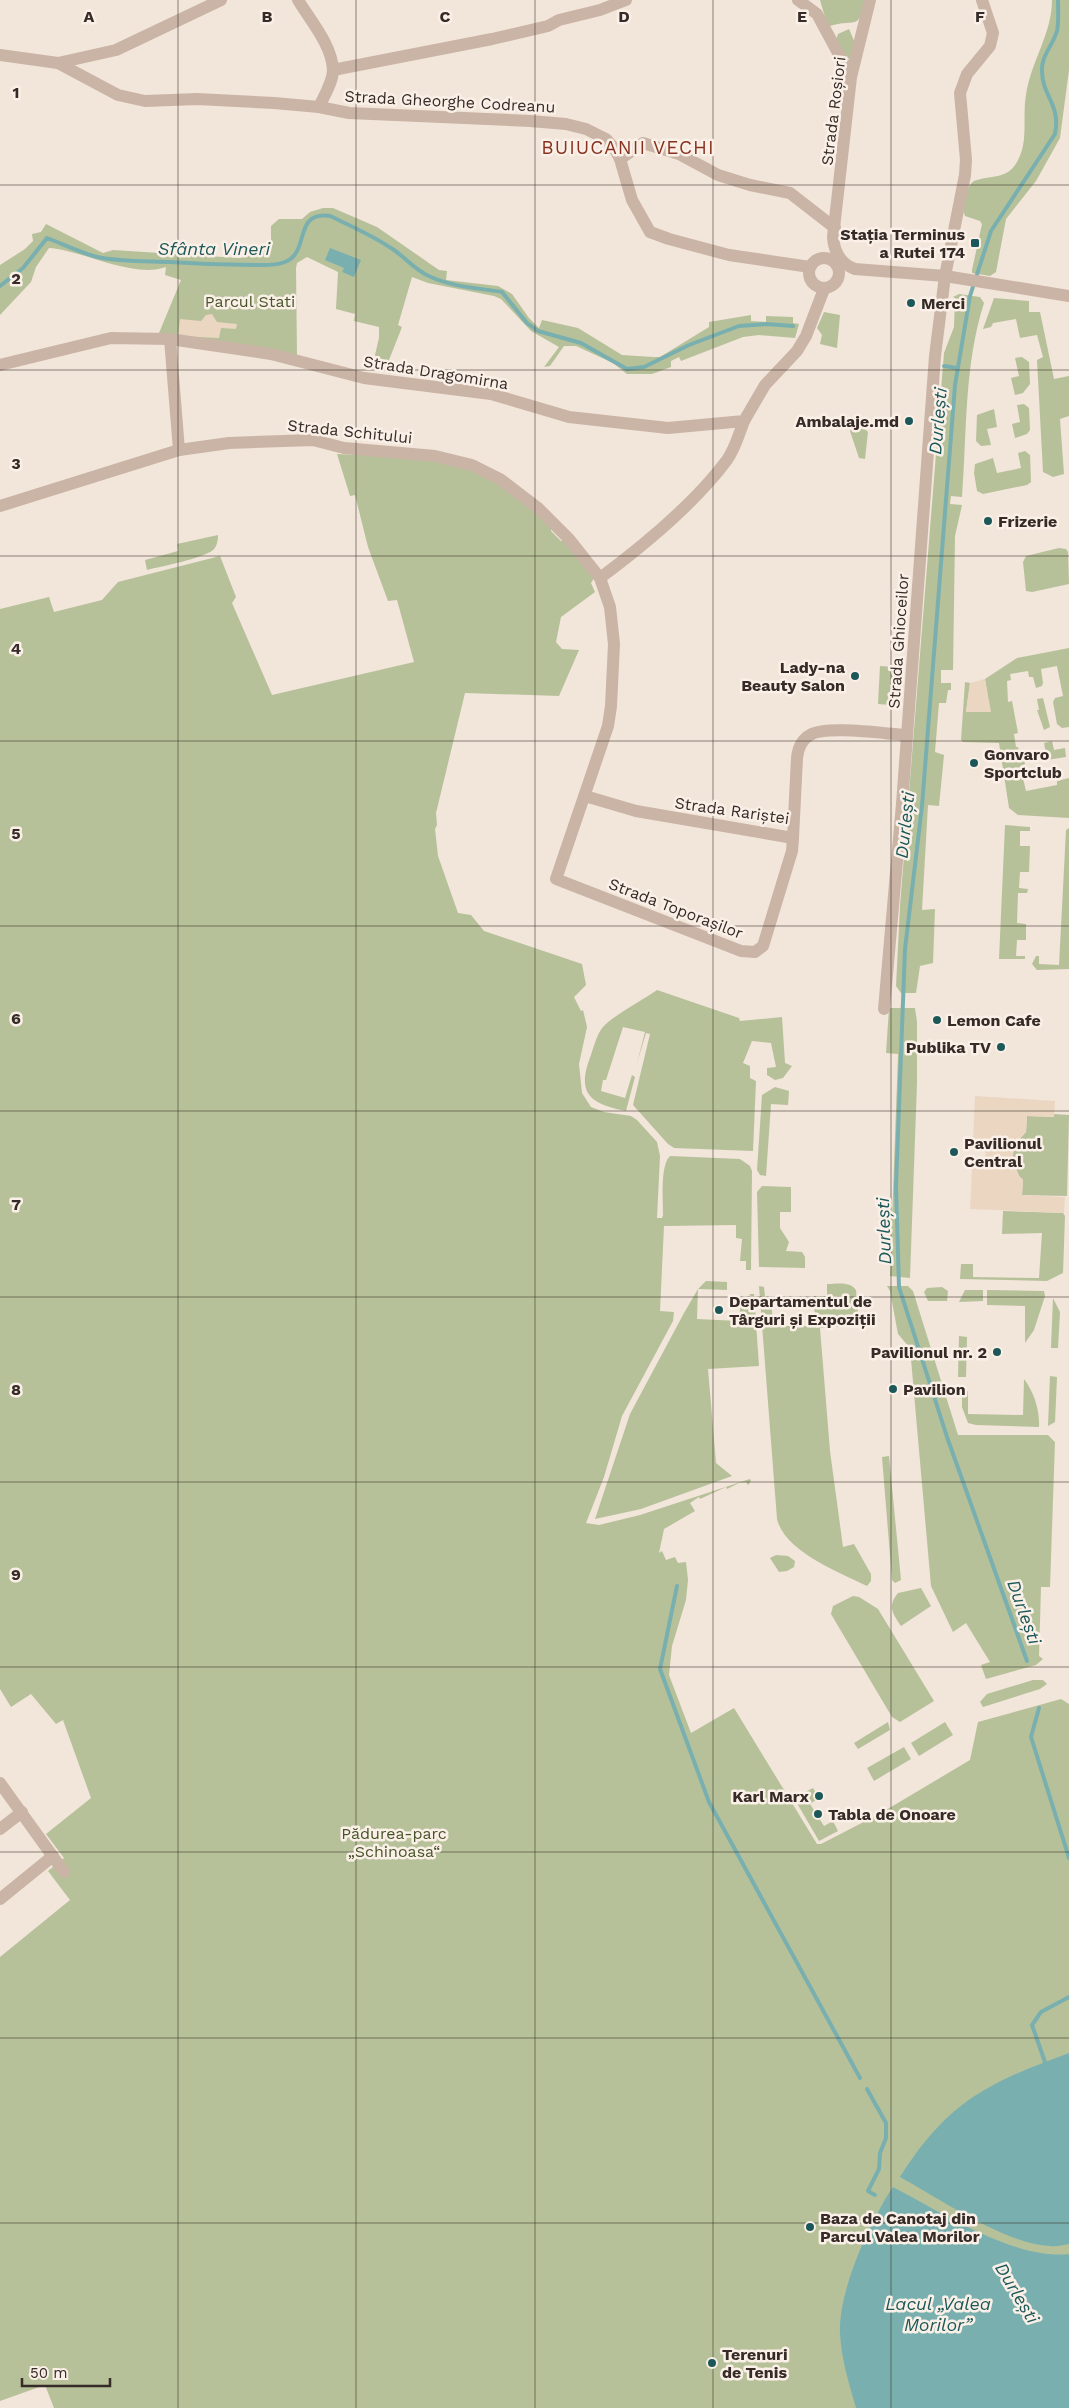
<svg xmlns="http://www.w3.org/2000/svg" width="1069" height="2408" font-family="'Work Sans',sans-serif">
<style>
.green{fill:#b6c19a}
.plaza{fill:#ebd6c1}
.water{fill:#79b0af}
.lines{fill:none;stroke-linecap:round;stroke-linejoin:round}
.stream{stroke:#79b0af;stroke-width:4}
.minor{stroke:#cab4a6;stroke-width:12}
.grid{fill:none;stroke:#362b27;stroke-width:1;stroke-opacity:0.55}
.poi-dot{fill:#1c5859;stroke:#faf0e7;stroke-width:2}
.labels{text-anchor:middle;stroke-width:5;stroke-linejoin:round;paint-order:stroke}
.street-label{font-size:16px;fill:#362b27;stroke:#faf0e7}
.poi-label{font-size:16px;font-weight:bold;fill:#362b27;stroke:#faf0e7;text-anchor:start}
.park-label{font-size:16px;fill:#48552a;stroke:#faf0e7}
.water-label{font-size:18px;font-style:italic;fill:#1c5859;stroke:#faf0e7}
.quarter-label{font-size:19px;letter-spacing:1px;fill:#87311e;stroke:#faf0e7}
.grid-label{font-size:16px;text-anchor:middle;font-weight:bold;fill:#362b27;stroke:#faf0e7;stroke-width:5;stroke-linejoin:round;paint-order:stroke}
</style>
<rect width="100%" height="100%" fill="#f2e5da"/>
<g class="green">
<path d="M820,0h47c-10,32 -11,18 -37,26l-3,-2z"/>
<path d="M1052,0h17v70l-9,68 -24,43 -30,38 -10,53 -6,4 -18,-3v-3l10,-46 -2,-3 -15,-5c-4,-9 0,-29 9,-35 16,-6 33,-1 43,-19 12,-20 5,-45 9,-67 5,-34 26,-61 26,-95z"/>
<path d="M849,29l6,14 -4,16 -6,-1 -9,-18 2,-6z"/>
<path d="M323,208h10l44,19 62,43 8,1 -1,9 52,6 14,8 17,24 10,10 3,-8 36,8 44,27 31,2h7l49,-30v-5l42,-7v6l15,1v-6l27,1v6l6,1 -4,14 -36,-3 -16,2 -62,24 -2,-4 -8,4v6l-19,7h-25l-14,-11 -37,-17h-12l-14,20 -6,1 15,-20 -28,-16 -30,-32 -7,-3 -66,-13 -16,-6 -14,48 4,2 -15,38 4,7 -2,2 -14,-19 4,-17v-11l-25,-6 1,-7 -19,-5 2,-37 -31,-15 -10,6 -1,5 1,87 -138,-22 22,-53 -16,-5 1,-8c-33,12 -84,-17 -117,-19l-13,19 -5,15 -31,33v-50l25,-16 8,-8 -1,-7 9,-2 5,-8 57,29 10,-3 126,8c15,-2 22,-6 32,-18v-14l8,-7h23l8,-7z"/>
<path d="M959,294l21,3 4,6c-20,62 -17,130 -22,194l-11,-1 -1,8 12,1 -7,31 -2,134h-12v13h10v7h-3l-2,13h-7l-4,49 9,3 -5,51 -11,-1 -6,105 13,-1 -2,54 -13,3 -4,27h-15l-5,-7 4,-80 44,-553 10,-26 1,-29 -2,-1z"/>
<path d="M994,298l35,3v11h11l14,67 15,-3v40l-9,3 4,55 -11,3 -10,-5 -6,-112 6,-3 -6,-22 -17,3 -4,-19 -23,4 -2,4 -8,2z"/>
<path d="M824,312l16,3 -3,33 -17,-4 2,-9 -5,-7z"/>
<path d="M1022,357l7,5 1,22 -7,9 -8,2 -4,-17 8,-2 -4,-18z"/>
<path d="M1024,404l5,4 1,22 -3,4 -12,4 -3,-14 8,-2 -3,-17z"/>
<path d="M994,409l3,18 -10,2 4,16 -10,1 -5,-5 1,-26z"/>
<path d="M852,427l12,1 4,4 -3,27 -6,-1 -9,-27z"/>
<path d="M1025,451l5,4 1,27 -4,3 -44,9 -6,-3 -3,-18 1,-9 18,-6 4,15 24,-5 -3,-15z"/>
<path d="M337,454c53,3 113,0 161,29 19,11 36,30 53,44v4l10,10 4,-2 29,39 -3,5 4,9 -34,25 -5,25 6,7 17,1 -20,46 -94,-3 -29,120 1,12 -2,4 3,27 20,57 13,2 13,16 98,33 4,21 -12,12 7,14 2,-1 4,17 -8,37 3,29 9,14 13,5 27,4 6,4 20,22 3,14 -3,62h5l1,-3c0,-14 -3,-50 7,-59l70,3 10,7 2,5 -1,99h-5v-9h-6l2,-22 -6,-1v-13l-72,1 -4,85 14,1 -1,9 -51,95 -18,61 -18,46 13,2 41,-10 110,-36 1,2 -3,4 -2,-3 -7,1 -12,6 -1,-2 -26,12 -1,-2 -9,6 5,8 -31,18 -5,24 3,-2 4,9 9,-3 3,6 8,-1 2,18 -2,20 -14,46 -3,29 22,58 43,-25 83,136h4l60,-31 89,-53 8,-38 83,-23 8,5v704h-1015l-9,-23 -45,16v-444l70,-57 -22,-29 16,-13 -18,-24 45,-36 -28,-78 -7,4 -25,-30 -20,13 -11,-18v-1080l49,-12 5,15 48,-12 16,-18 102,-26 16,41 -4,6 40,92 142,-33 -17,-62 -9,1 -20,-54 -13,-52 -5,1z"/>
<path d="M218,535c0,5 -1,12 -5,15 -11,9 -51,16 -66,20l-2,-10 33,-9 -1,-7z"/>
<path d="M1059,548l7,1 2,3 1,32 -37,8 -6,-1 -3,-29 3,-6z"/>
<path d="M1069,648v79l-7,1 -5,-4 -4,-22 2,-4 8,-2 -6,-30 -16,3 2,14 -1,3 -6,2 -3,-11h-4l-1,-6 -18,3 1,6 -4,1 1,21 4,-1 6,32 -4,1 2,13h2l2,11 4,-1 1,7 -5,2 6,25 31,-6v-4l12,-3v40l-51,-3 -9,-7 -10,-65 -36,-1 -2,-2 4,-58 5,1 -4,29 24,-1 -5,-32 32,-21z"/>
<path d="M880,666l14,1 -3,38 -13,-1z"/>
<path d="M1043,698l7,29 -6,3 -7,-20h2l-2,-11z"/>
<path d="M1052,741l2,9 11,-2 1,9 -19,3 -3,-17z"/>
<path d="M1005,825l25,2v4h-10v15h10l-1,26h-9l-1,16 9,1 -1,4h-9l-1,30 9,1v16h-9l-1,16h9v3h-26z"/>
<path d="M1069,828v141l-32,1 -5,-6 4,-8h3v8l20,1 7,-135z"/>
<path d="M657,990l82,28 1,3 42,-4 3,46 7,3 -9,12 -8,2 -8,-5v-7l9,-1 -5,-24 -19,-2 -9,22 7,3v12l6,3 -3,70 -79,-3 -6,-4 -35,-39 17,-71 -4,-1 -9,30 8,-31 -22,-5 -17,53h-3l-2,11 24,7 7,-23 3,2 -9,34c-37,-7 -50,-18 -35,-56 3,-9 6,-21 12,-28 11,-12 40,-27 54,-37z"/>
<path d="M889,1008h26l2,14v61l-7,195 -20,-2 8,-222 -12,-1z"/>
<path d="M775,1087l14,4 -1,14 -17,-1 -5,72 -6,-1 -3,-5 5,-75z"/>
<path d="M1054,1114l15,1 -2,81 -45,-1 1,-15 -4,-4 -4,-10 -3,-1 2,-20 12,-13 1,-16 27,1z"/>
<path d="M762,1186l29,1v25h-11v16l9,14 -3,9 16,1 3,5v11l-46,-1 -2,-75z"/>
<path d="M1003,1211l60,2 2,3 -2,57 -16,8 -87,-2 1,-15h12v13l66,1 3,-45 -40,1z"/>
<path d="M706,1281l21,1v8l-29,-1 -1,30 42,2 2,-21 8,1 1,-7h4l5,72 -51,3 8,94 16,13 -91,33 -46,10 35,-105 54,-101 14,-24z"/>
<path d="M827,1284c10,0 23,-3 29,6l3,35 -39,3 10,123 13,96 11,-3 17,30v7l-4,5c-28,-14 -82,-34 -90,-67l-18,-233 5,1 1,10h6l2,29h42l-1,-30h13z"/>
<path d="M887,1286h21l5,5 45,144h90l7,7 -5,145h-9l-2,69 4,3 -7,6 -50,14 -5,-14 9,-3 -24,-39 -13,9 -22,-46 -21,-238 -12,-14 -8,-43z"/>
<path d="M942,1287l6,4 -1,10h-19l-4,-9 3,-4z"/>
<path d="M965,1290h18v11l-24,1z"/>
<path d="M987,1290l57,1 1,5 -11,34 -9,13v-37l-38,-1z"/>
<path d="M1053,1298l7,14 -2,36h-7z"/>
<path d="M959,1336l8,1 -1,40h-8z"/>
<path d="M1050,1376l7,1 -2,45 -7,4z"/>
<path d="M1024,1379c10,13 16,32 15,48l-63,-2 -8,-2 -6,-16v-16h6v23l55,1z"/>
<path d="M889,1456l12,124 -6,3 -3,-3 -10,-123z"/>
<path d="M776,1555l12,1 7,5 -1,6 -7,4 -8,1 -9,-14z"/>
<path d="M921,1588l10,18 -30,20c-8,-12 -14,-20 -3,-33z"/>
<path d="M853,1596l6,1 19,12 56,92 -34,21 -8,-5 -61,-103 2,-8z"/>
<path d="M1033,1680h10l4,4 -7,5 -57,18 -3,-5 7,-8z"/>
<path d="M888,1722l2,8 -32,19 -4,-6z"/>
<path d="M945,1722l8,13 -34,21 -8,-13z"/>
<path d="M904,1747l7,12 -37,22 -7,-13z"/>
<path d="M813,1788l6,10 -9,6 14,22 9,-5 5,10 -17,9 -2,1 -25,-43z"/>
</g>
<g class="plaza">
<path d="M212,314l5,8 20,2 -1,5 -15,-1 -2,10 -41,-2 2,-17 21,2 5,-6z"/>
<path d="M985,679l6,33h-25l4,-29z"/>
<path d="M975,1096l80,5 -1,16 -27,-1 -1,16 -12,13 -2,20 3,1 4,10 4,4 -1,15 43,2 -1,16 -94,-4 2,-41 9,-3 5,-11 -3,-8 -10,-6z"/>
</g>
<g class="water">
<path d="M330,248l31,12 -7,17 -12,-5 2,-4 -19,-8z"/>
<path d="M1069,2053v191c-6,1 -13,3 -19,2 -45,-2 -110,-47 -150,-69 48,-76 88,-94 169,-124z"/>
<path d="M893,2187c48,25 121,73 176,67v154h-213c-7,-24 -15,-50 -16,-75 -2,-41 30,-112 53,-146z"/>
</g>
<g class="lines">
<g class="stream">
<path d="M0,286l23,-18 24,-30c16,6 34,15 50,19 25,5 49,4 73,5 28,2 56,3 84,3 10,0 21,1 31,-3 26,-10 7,-51 45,-46 21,10 44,20 64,34 13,9 22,21 37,27 22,10 47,11 71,15l25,31 11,8 43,12 46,26 17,-2 45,-22 50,-19 27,-2 27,2"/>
<path d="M944,366l13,2"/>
<path d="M677,1586l-17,83 49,133 151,276"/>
<path d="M1027,1661l-80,-224 -48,-150 -3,-101 9,-237 17,-143 33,-421 15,-89 21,-65 64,-97c6,-30 -13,-38 -13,-63 -1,-15 11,-26 15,-40 2,-9 1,-21 1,-31"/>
<path d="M1039,1708l-8,29 38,121"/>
<path d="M1046,2065l-14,-40 9,-13 28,-15"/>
<path d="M867,2089l19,34v15l-6,15 -1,16 -11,22 7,4"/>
</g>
<g class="minor">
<path d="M298,0c12,20 34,45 35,70 0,12 -9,26 -14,37"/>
<path d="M798,0l19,14 34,63"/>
<path d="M870,0l-19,77 -18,160c1,15 8,27 22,32l90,7 124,20"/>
<path d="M0,55l58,8 60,32 27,6 52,-2 77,4 45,4 30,6 181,8 36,3 20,5 20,10 8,9 6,11 12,41 18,32 19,7 60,16 81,12"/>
<path d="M58,63l58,-13 105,-50"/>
<path d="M333,70l159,-31 56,-13 11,-6 41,-10 26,-10"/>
<path d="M620,159l23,-16 36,11 39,21 32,10 40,8 45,35"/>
<circle cx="824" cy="273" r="15"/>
<path d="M170,339l9,111"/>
<path d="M0,365l111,-27 59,1 101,15 93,24 127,16 78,23 99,11 76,-7 21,-36 32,-34 9,-15 18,-47"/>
<path d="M0,506l179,-56 50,-7 84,-3 31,8 91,8 37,9 28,14 38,29 31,31 31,39 10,29 4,37 -3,62 -3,20 -52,153 185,72 14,1 8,-6 29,-95 1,-13"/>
<path d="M600,578c43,-32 95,-75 127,-118 8,-11 12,-26 17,-39"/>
<path d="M585,796l51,15 157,27 4,-80c1,-10 4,-18 13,-23 16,-10 76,-1 97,0"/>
<path d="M884,1009l18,-205 33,-448 10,-80 20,-101 1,-15 -6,-67 7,-19 23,-28 3,-13 -11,-33"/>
<path d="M0,1783l64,89"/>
<path d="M0,1829l22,-17"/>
<path d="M0,1899l53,-43"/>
</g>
</g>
<path class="grid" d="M178,0v2408M356,0v2408M535,0v2408M713,0v2408M891,0v2408M0,185h1069M0,370h1069M0,556h1069M0,741h1069M0,926h1069M0,1111h1069M0,1297h1069M0,1482h1069M0,1667h1069M0,1852h1069M0,2038h1069M0,2223h1069"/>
<g class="poi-dot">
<rect x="970" y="238" width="10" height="10" rx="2.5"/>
<circle cx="911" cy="303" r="5"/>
<circle cx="909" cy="421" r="5"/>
<circle cx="988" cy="521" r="5"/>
<circle cx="855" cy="676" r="5"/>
<circle cx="974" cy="763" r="5"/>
<circle cx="937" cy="1020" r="5"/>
<circle cx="1001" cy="1047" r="5"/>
<circle cx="954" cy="1152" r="5"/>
<circle cx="719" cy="1310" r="5"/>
<circle cx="997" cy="1352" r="5"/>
<circle cx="893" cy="1389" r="5"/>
<circle cx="819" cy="1796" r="5"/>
<circle cx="818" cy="1814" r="5"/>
<circle cx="810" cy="2227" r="5"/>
<circle cx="712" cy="2363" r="5"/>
</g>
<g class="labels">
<g class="street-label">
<text transform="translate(450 101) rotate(3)" y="6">Strada Gheorghe Codreanu</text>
<text transform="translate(833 111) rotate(-83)" y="6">Strada Roșiori</text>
<text transform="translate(436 372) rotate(9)" y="6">Strada Dragomirna</text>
<text transform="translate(350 431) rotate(6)" y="6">Strada Schitului</text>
<text transform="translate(898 641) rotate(-86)" y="6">Strada Ghioceilor</text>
<text transform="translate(732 810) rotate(8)" y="6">Strada Rariștei</text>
<text transform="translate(676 908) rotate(21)" y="6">Strada Toporașilor</text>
</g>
<g class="poi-label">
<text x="965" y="240" text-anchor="end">Stația Terminus<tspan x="965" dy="18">a Rutei 174</tspan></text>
<text x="921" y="309">Merci</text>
<text x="899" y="427" text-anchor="end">Ambalaje.md</text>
<text x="998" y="527">Frizerie</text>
<text x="845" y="673" text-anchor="end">Lady-na<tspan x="845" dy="18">Beauty Salon</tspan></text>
<text x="984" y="760">Gonvaro<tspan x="984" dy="18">Sportclub</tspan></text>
<text x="947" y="1026">Lemon Cafe</text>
<text x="991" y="1053" text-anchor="end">Publika TV</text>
<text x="964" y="1149">Pavilionul<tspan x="964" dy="18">Central</tspan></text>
<text x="729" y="1307">Departamentul de<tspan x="729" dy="18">Târguri și Expoziții</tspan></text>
<text x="987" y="1358" text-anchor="end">Pavilionul nr. 2</text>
<text x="903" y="1395">Pavilion</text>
<text x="809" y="1802" text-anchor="end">Karl Marx</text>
<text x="828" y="1820">Tabla de Onoare</text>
<text x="820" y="2224">Baza de Canotaj din<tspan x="820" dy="18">Parcul Valea Morilor</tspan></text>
<text x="722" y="2360">Terenuri<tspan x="722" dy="18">de Tenis</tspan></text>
</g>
<g class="park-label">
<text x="250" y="307">Parcul Stati</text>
<text x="394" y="1839">Pădurea-parc<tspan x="394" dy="18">„Schinoasa“</tspan></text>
</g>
<g class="water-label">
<text x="214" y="255">Sfânta Vineri</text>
<text transform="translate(938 421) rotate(-85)" y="6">Durlești</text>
<text transform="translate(905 825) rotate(-84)" y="6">Durlești</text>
<text transform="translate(884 1231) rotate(-92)" y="6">Durlești</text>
<text transform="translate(1024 1612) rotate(70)" y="6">Durlești</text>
<text transform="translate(1017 2293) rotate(59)" y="6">Durlești</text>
<text x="938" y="2310">Lacul „Valea<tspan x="938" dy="21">Morilor”</tspan></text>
</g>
<g class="quarter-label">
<text x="628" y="154">BUIUCANII VECHI</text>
</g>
</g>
<g class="grid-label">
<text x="89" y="22">A</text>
<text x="267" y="22">B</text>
<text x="445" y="22">C</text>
<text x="624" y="22">D</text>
<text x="802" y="22">E</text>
<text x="980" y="22">F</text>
<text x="16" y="98">1</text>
<text x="16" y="284">2</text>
<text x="16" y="469">3</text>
<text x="16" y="654">4</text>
<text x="16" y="839">5</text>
<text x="16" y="1024">6</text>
<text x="16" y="1210">7</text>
<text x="16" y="1395">8</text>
<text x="16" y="1580">9</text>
</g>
<path d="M22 2378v8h88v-8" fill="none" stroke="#362b27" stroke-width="2.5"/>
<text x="30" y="2378" font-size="15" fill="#362b27" stroke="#faf0e7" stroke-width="4" paint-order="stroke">50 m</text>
</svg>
